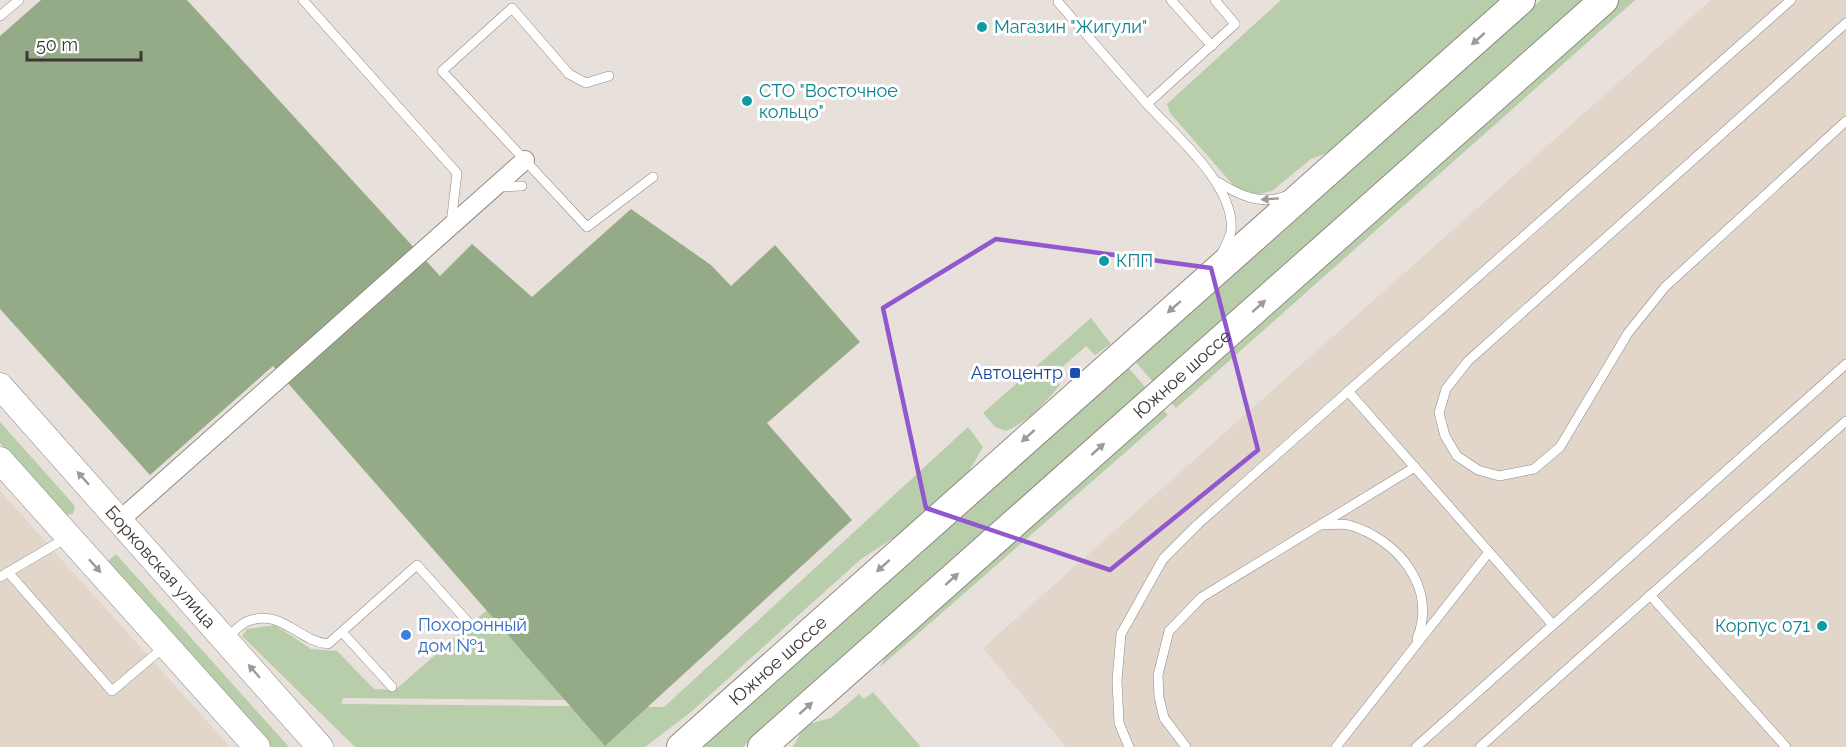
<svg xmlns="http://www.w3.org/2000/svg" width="1846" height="747" font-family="Raleway,sans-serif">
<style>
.built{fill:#e2d5c9}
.green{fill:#b8cda9}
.forest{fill:#95aa86}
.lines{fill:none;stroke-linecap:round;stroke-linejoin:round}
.lane-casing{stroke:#908983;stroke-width:10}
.street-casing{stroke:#908983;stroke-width:20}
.secondary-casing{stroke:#908983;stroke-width:27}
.primary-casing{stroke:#908983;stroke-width:30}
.lane{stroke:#fff;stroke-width:9}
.street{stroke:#fff;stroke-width:18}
.secondary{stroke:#fff;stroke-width:26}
.primary{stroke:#fff;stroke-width:28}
.oneway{fill:#9c9b9a}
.marked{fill:none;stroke:#9057cf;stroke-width:4.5;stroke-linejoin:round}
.culture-dot{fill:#0f9aa8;stroke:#fff;stroke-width:2}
.transit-dot{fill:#1a4fb4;stroke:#fff;stroke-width:2}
.shop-dot{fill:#3f7fe0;stroke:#fff;stroke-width:2}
.labels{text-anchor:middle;stroke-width:6;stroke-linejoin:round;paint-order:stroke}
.culture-label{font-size:18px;fill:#0d838f;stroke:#fff;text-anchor:start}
.transit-label{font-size:18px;fill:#164399;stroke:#fff;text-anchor:end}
.street-label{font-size:18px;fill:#3a3734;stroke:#fff}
.shop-label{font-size:18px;fill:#366cbe;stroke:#fff;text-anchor:start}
</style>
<rect width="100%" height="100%" fill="#e8e1db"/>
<g class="built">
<path d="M1711,0h135v747h-780l-83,-99z"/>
<path d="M0,491l230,256h-230z"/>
</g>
<g class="green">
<path d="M1281,0h222l-168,150 -24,9 -39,32 -18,4 -19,-8 -65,-74 -3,-9z"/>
<path d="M1541,0h44l-432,382 -19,-22z"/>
<path d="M1620,0h15l-459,408 -7,-8z"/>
<path d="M1091,318l20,26 -16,11 -9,-9 -34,30 8,9c-18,21 -30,35 -54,46l-11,-4 -12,-14z"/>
<path d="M1127,366l19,22 -403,359h-43z"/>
<path d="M1161,407l7,8 -289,253 13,-21z"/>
<path d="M0,422l75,84 -2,8 -9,1 -64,-72z"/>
<path d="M968,427l15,20 -15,26 -73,64 -34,22 -170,153 -46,35h-290l-113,-111 5,-7 28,-4 36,24 26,2 37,38 21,1 92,-80 78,90 -222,-2 -1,6 322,3z"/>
<path d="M116,554l173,193h-18l-165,-184z"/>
<path d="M873,692l48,55h-128l12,-22 26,-7 28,-24 5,5z"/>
</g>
<path class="forest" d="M41,0h146l253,276 32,-32 60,53 99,-88 80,56 20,21 44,-41 85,97 -93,81 85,97 -247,226 -332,-380 -123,109 -150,-166v-273z"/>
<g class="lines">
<defs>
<g id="lane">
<path d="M303,0l154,173 -6,51"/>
<path d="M1171,0l41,46"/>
<path d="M1215,0l20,24 -88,80c28,31 89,82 84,127 -1,7 -6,15 -9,22"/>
<path d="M1058,2l89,102"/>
<path d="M0,16l19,-16"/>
<path d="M1846,23l-378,338 -22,28 -7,24 6,23 12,20 21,14 21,6 35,-7 26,-22 68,-114 37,-46 181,-166"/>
<path d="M609,76l-23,7 -17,-9 -57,-66 -70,63 145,156 66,-50"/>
<path d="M1218,182c21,13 43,24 68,14"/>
<path d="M498,187l24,-1"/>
<path d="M1348,391l205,234"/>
<path d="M1321,525c9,0 19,-2 28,0 48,14 89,62 68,114"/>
<path d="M8,572l104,119 52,-44"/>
<path d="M0,577l68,-40"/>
<path d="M1650,595l136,152"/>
<path d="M342,632l50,55"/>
<path d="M225,639c7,-5 15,-15 23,-18 35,-12 48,19 80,23l89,-79 51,57"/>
<path d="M1129,747l-10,-24 -2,-43 4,-46 42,-75 35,-35 593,-524"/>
<path d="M1186,747l-22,-29 -5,-21 -1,-22 11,-44 33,-34 213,-130"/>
<path d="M1336,747l153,-195"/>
<path d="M1416,747l430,-383"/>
<path d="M1480,747l366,-326"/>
</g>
<path id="street" d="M120,520l405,-360"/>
<g id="secondary">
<path id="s1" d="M0,386l320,361"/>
<path d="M0,460l257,287"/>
</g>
<g id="primary">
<path id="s2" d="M681,747l840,-747"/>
<path id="s3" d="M762,747l842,-747"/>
</g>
</defs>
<use href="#lane" class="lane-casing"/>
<use href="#street" class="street-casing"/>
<use href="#secondary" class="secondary-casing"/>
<use href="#primary" class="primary-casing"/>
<use href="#lane" class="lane"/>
<use href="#street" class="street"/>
<use href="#secondary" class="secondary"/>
<use href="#primary" class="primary"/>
</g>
<defs><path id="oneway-solid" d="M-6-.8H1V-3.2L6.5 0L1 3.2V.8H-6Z" transform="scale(1.5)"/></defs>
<g class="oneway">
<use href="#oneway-solid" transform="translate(1478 39) rotate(138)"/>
<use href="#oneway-solid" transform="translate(1270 199) rotate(176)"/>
<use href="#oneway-solid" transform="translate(1259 306) rotate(-42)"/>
<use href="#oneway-solid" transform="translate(1174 307) rotate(139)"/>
<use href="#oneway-solid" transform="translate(1028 436) rotate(138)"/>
<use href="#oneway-solid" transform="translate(1098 449) rotate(-42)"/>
<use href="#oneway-solid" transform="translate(83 478) rotate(-132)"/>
<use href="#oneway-solid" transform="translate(95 566) rotate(48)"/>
<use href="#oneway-solid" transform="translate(883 566) rotate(138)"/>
<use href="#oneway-solid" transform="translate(952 579) rotate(-42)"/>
<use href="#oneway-solid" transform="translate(254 671) rotate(-131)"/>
<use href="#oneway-solid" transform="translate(806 708) rotate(-42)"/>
</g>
<path class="marked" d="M996,239l215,29 47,182 -148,120 -184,-62 -43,-200z"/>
<g class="culture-dot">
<circle cx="982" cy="27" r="6"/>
<circle cx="747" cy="101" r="6"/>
<circle cx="1104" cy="261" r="6"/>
<circle cx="1822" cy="626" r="6"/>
</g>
<rect class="transit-dot" x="1069" y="367" width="12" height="12" rx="3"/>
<circle class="shop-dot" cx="406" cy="635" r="6"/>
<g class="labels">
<g class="culture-label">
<text x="994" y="33">Магазин "Жигули"</text>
<text x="759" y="97">СТО "Восточное<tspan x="759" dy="21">кольцо"</tspan></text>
<text x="1116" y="267">КПП</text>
<text x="1810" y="632" text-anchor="end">Корпус 071</text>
</g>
<g class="transit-label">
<text x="1063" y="379">Автоцентр</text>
</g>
<g class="street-label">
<text dy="6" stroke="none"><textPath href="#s3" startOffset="562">Южное шоссе</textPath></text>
<text dy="6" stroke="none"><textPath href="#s1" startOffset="242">Борковская улица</textPath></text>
<text dy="6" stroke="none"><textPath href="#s2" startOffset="130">Южное шоссе</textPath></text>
</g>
<g class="shop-label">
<text x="418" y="631">Похоронный<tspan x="418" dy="21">дом №1</tspan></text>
</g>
</g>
<path d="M27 51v9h114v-9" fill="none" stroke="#3a3734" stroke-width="3"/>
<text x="36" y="51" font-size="18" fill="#3a3734" stroke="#ffffff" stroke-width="4.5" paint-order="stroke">50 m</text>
</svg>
